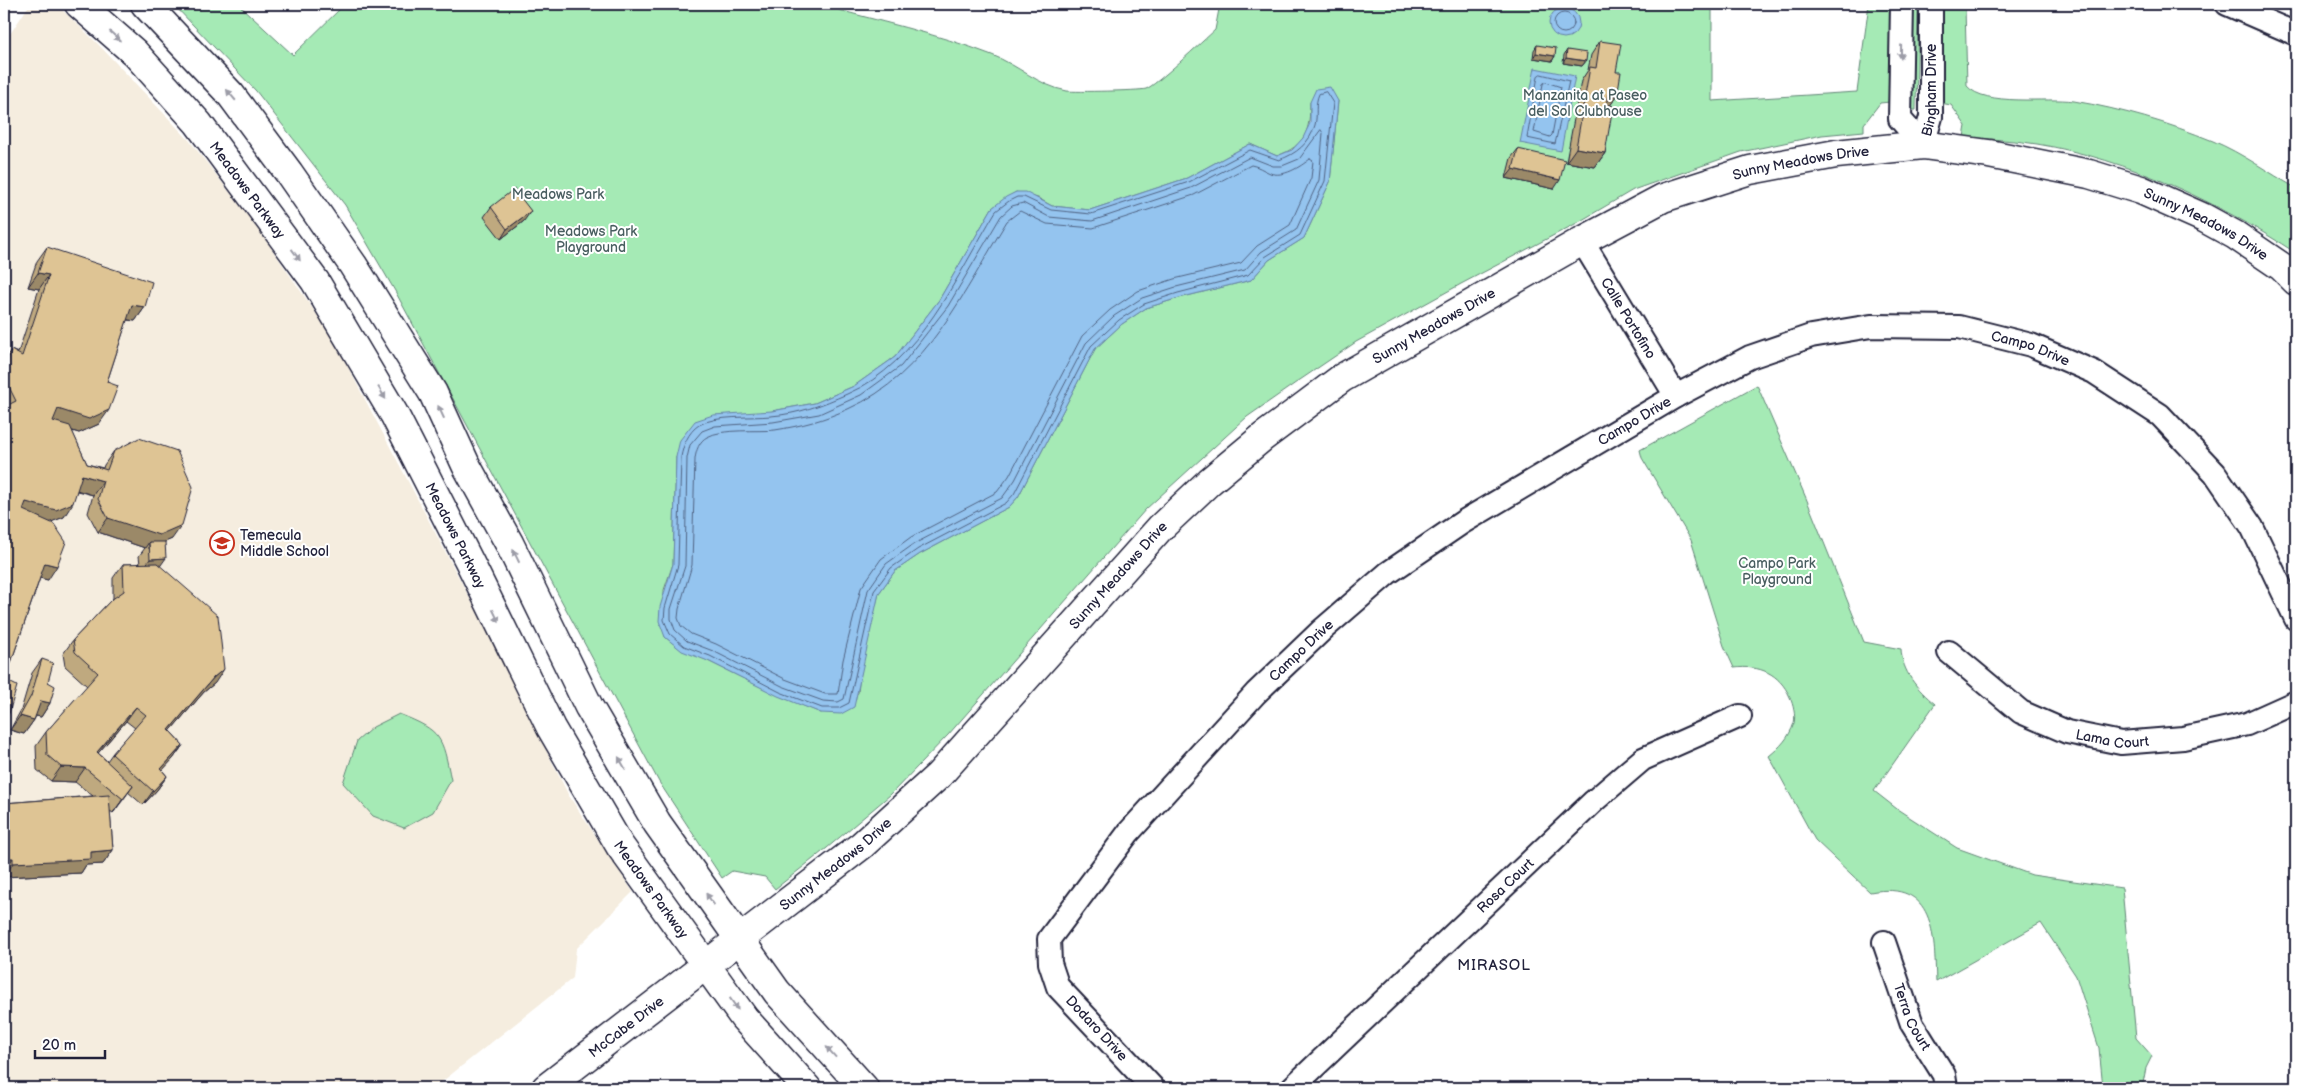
<svg xmlns="http://www.w3.org/2000/svg" width="2300" height="1092" font-family="'Balsamiq Sans',sans-serif">
<style>
.built{fill:#f5eddf}
.green{fill:#a5eab5;stroke:#648678;fill-rule:evenodd}
.water{fill:#94c4ef;stroke:#6683a7}
.lines{fill:none;stroke-linecap:round;stroke-linejoin:round}
.shore{stroke:#506383;stroke-width:1}
.minor-casing{stroke:#22223b;stroke-width:26}
.tertiary-casing{stroke:#22223b;stroke-width:31}
.secondary-casing{stroke:#22223b;stroke-width:31}
.minor{stroke:#fff;stroke-width:22}
.tertiary{stroke:#fff;stroke-width:28}
.secondary{stroke:#fff;stroke-width:28}
.wall{fill:#bfa97f;stroke:#22223b;fill-rule:evenodd}
.shaded-wall{fill:#9b8968;stroke:#22223b}
.building{fill:#dec494;stroke:#22223b}
.oneway{fill:#9c9ca7}
.labels{text-anchor:middle;stroke-width:4;stroke-linejoin:round;paint-order:stroke}
.street-label{font-size:14px;fill:#22223b;stroke:#fff}
.park-label{font-size:14px;fill:#495e60;stroke:#fff}
.poi-label{font-size:14px;fill:#22223b;stroke:#fff;text-anchor:start}
.neighbourhood-label{font-size:15px;letter-spacing:1px;fill:#22223b;stroke:#fff}
</style>
<rect width="100%" height="100%" fill="#fff"/>
<filter id="ink" filterUnits="userSpaceOnUse"><feTurbulence type="fractalNoise" baseFrequency=".02" numOctaves="2"/><feDisplacementMap in="SourceGraphic" scale="10" xChannelSelector="R" yChannelSelector="G"/><feConvolveMatrix kernelMatrix="1 2 1 2 8 2 1 2 1" color-interpolation-filters="sRGB"/></filter>
<g filter="url(#ink)">
<path class="built" d="M30,4h26l41,39 92,97 67,86 75,109 155,294 83,167 64,96 -57,57 -3,29 -139,110h-430v-1045z"/>
<g class="green">
<path d="M173,4h65l55,51 52,-51h473c58,17 118,29 174,51 26,10 47,31 75,36 8,1 72,0 79,-2 9,-3 58,-49 69,-59l5,-26h492v97l145,-9 12,-88h7l4,4 11,-1 -1,95 -10,1 -16,21v7l-42,4 -81,17 -108,38 -56,33 -116,61 -105,58 -59,40 -50,35 -101,92 -198,226 -58,60 -63,53 -52,41 -10,-12 -33,-6 -10,7 -63,-96 -264,-491 -50,-86 -89,-114zM1338,101l-8,81 -26,56 -35,22 -18,20 -72,18 -33,10 -24,16 -27,25 -77,148 -9,10 -89,47 -25,17 -16,22 -18,72 -3,28 -37,20c-38,-15 -73,-32 -109,-50 -19,-10 -29,-11 -47,-26l-1,-47 9,-26 3,-107 96,-46 43,-8 39,-17 41,-29 44,-57 53,-92 24,-16 22,6 14,8 38,4 97,-32 63,-34 27,12c29,-11 33,-25 33,-54z"/>
<path d="M1913,6h4l1,4 -2,100h-3l-1,-3z"/>
<path d="M1939,6l26,1 2,79c18,21 80,11 107,15 47,8 95,22 139,40 29,12 56,32 83,47v65c-77,-50 -167,-94 -259,-109 -24,-4 -49,-5 -73,-7l2,-11 -15,-21 -11,-2z"/>
<path d="M1757,385l49,113 58,144 37,7c1,23 16,40 34,55l-61,87 23,18 60,39 75,27 90,13 14,150 16,18 -6,12 -4,20h-39l-4,-40 -23,-72 -35,-53 -105,59c-2,-47 0,-102 -66,-90l-55,-52 -46,-84c11,-9 20,-18 25,-33 2,-8 -1,-18 -4,-26 -11,-24 -30,-32 -56,-29l-10,-22 -33,-106 -49,-82 -2,-8z"/>
<path d="M399,714c43,17 43,22 52,66l-18,32 -29,16 -31,-12 -30,-33 14,-42 16,-14z"/>
</g>
<g class="water">
<circle cx="1564" cy="23" r="15"/>
<path d="M1535,68l40,8 -14,75 -41,-8z"/>
<path d="M1330,87l8,14 -8,81 -26,56 -35,22 -18,20 -72,18 -33,10 -24,16 -27,25 -77,148 -9,10 -89,47 -25,17 -16,22 -25,114 -13,7 -20,-1 -43,-17 -70,-35 -26,-10 -17,-14 -6,-16 1,-14 13,-43 3,-107 4,-17 15,-19 18,-6 59,-4 43,-8 39,-17 41,-29 44,-57 53,-92 14,-11 10,-5h9l27,14 38,4 97,-32 63,-34 27,12 15,-6 11,-12 7,-15v-21l6,-13z"/>
</g>
<g class="lines">
<g class="shore">
<circle cx="1564" cy="23" r="10"/>
<path d="M1541,74l28,7 -14,63 -28,-6 11,-62z"/>
<path d="M1546,82l15,5 -9,48 -2,2 -16,-5 9,-48z"/>
<path d="M1326,92l7,11 -8,78 -25,54 -35,22 -17,18 -70,18 -34,11 -25,16 -28,26 -77,148 -8,9 -88,46 -27,19 -17,23 -25,112 -10,5h-17l-42,-16 -70,-36 -26,-10 -14,-12 -6,-14 1,-12 13,-43 3,-108c2,-11 7,-25 18,-32 17,-10 52,-7 72,-9 27,-2 51,-11 76,-22 73,-31 110,-119 149,-183l13,-10 8,-4h7l27,13 40,4 98,-32 61,-32 29,10c17,-6 31,-17 36,-35 3,-11 -1,-20 4,-31z"/>
<path d="M1321,130l2,3 -4,47 -23,50 -35,22 -16,18 -69,17 -34,11 -28,18 -28,27 -71,137 -13,18 -88,46 -28,20 -18,26 -24,109 -6,3 -15,-1 -41,-15 -69,-35 -26,-10 -12,-11 -4,-11v-10l14,-43 2,-108 3,-13 12,-14 13,-5 58,-4 46,-8 42,-19 40,-29 47,-60 53,-90 11,-10 11,-3 26,14 43,4 99,-33 59,-31 23,9h9l17,-7z"/>
<path d="M1310,159l3,2 -2,17 -21,47 -33,21 -16,17 -67,16 -36,12 -28,19 -28,26 -73,140 -12,16 -86,45 -30,22 -20,29 -18,72 -5,34h-13l-40,-15 -69,-35 -25,-10 -10,-8 -3,-8 1,-9 13,-44 3,-106c1,-8 4,-18 12,-22 16,-9 50,-5 68,-7 26,-4 49,-10 73,-21 80,-35 116,-118 159,-188l13,-10 27,13 46,4 101,-33 57,-30c7,1 12,5 19,8 13,5 30,-6 40,-14z"/>
</g>
<defs>
<g id="minor">
<path d="M1902,4l-2,115 23,26"/>
<path d="M2227,4l69,30"/>
<path id="s1" d="M1923,145l8,-28v-113"/>
<path id="s2" d="M1582,241l94,155"/>
<path id="s3" d="M1949,652l72,60 46,20 54,11 62,-5 64,-14 49,-22"/>
<path id="s4" d="M1884,942l28,82 32,51 2,13"/>
<path id="s5" d="M1153,1088l-95,-101 -8,-24 -1,-24 80,-107 127,-139 66,-63 66,-57 75,-51 213,-126 74,-39 61,-21 60,-10 88,1 72,18 63,27 66,43 55,58 37,54 44,92"/>
<path id="s6" d="M1292,1088l302,-287 49,-42 97,-43"/>
</g>
<g id="tertiary">
<path id="s7" d="M546,1088l316,-243 77,-70 221,-247 50,-47 53,-44 79,-59 240,-137 81,-43 87,-28 86,-16 87,-9 66,9 100,20 52,16 63,28 31,17 47,32 14,14"/>
</g>
<g id="secondary">
<path id="s8" d="M79,4l56,49 63,70 117,158 79,133 76,149 81,165 69,118 124,172 63,70"/>
<path d="M145,4l86,91 58,78 64,92 80,128 33,72 43,78 80,164 68,116 120,169 87,96"/>
</g>
</defs>
<use href="#minor" class="minor-casing"/>
<use href="#tertiary" class="tertiary-casing"/>
<use href="#secondary" class="secondary-casing"/>
<use href="#minor" class="minor"/>
<use href="#tertiary" class="tertiary"/>
<use href="#secondary" class="secondary"/>
</g>
<g class="wall">
<path d="M1600,41l16,31 1,24 -7,9 -5,48 -10,14 -29,-5 15,-81 7,-11 3,-15z"/>
<path d="M1537,45l18,11 -3,5 -19,-3 1,-8z"/>
<path d="M1567,50l19,11 -4,5 -19,-3 1,-8z"/>
<path d="M1518,149l36,40 -48,-11 5,-20z"/>
<path d="M491,207l33,14 -23,18 -17,-22z"/>
<path d="M47,247l98,60 -10,14 -8,-1 -20,62 -8,42 -20,9 -7,-2 15,33 16,4 1,-3 10,-14 58,88 -8,3 -4,24 55,117 -11,9 -34,39 13,14 -10,14 -11,11 5,6 -10,14 -14,15 -15,-13 -15,21 -3,-2 3,39 -10,14 -17,1 -5,8 -77,4v-74l89,-7 -18,-14 -24,-1 -14,-11 -1,-24 10,-14 41,-46 -22,-20 -2,-12 10,-14 40,-42v-20l10,-14h17l-1,-8 6,-8 -47,-16 -10,-19 5,-18 -16,-4 -13,26 -14,5 -2,58 -8,-2 -35,102 4,33 -5,7v-360l7,-10 7,3 21,-64 -11,-2 9,-26zM126,721l9,7 -23,26 -5,7 -9,-8z"/>
<path d="M42,659l6,23 2,21 -9,14 -5,-1 -2,4 -10,14 -14,-4 11,-20 11,-37z"/>
</g>
<g class="shaded-wall">
<path d="M1536,53l19,3 -3,5 -19,-3z"/>
<path d="M1566,58l20,3 -4,5 -19,-3z"/>
<path d="M1609,94l8,2 -10,14 -8,-1z"/>
<path d="M1576,148l29,5 -10,14 -29,-5z"/>
<path d="M1513,169l47,11 -6,9 -48,-11z"/>
<path d="M531,211l-7,10 -23,18 6,-10z"/>
<path d="M38,273l11,2 -10,14 -11,-2z"/>
<path d="M132,305l13,2 -10,14 -12,-2z"/>
<path d="M58,409l51,1 -10,14 -20,9 -31,-10z"/>
<path d="M82,475l21,6 -10,14 -20,-6z"/>
<path d="M26,502l47,1 -9,14 -18,7 -29,-8z"/>
<path d="M108,518l74,7 -10,14 -23,10v-7l-4,6 -47,-16z"/>
<path d="M166,558l-10,14 -16,1 10,-14z"/>
<path d="M45,563l12,3 -9,14 -13,-3z"/>
<path d="M224,669l-9,14 -11,9 -45,52 10,-14 45,-53z"/>
<path d="M41,701l9,2 -9,14 -10,-2z"/>
<path d="M136,707l-10,14 -39,45 10,-14z"/>
<path d="M4,711l5,2 -5,7z"/>
<path d="M20,716l14,4 -10,14 -14,-4z"/>
<path d="M183,745l-10,14 -22,24 10,-14z"/>
<path d="M61,767l24,1 -10,14 -24,-1z"/>
<path d="M167,776l-10,14 -14,15 10,-14z"/>
<path d="M133,786l-10,14 -10,13 10,-14z"/>
<path d="M113,850l-10,14 -17,1 -5,8 -77,4 9,-14 78,-11z"/>
<path d="M4,858h9l-9,13z"/>
</g>
<g class="building">
<path d="M1600,41l21,3 -5,28h5l-4,24 -8,-2 -2,11 6,1 -8,47 -29,-5 14,-81 6,1z"/>
<path d="M1537,45l19,3 -1,8 -19,-3z"/>
<path d="M1567,50l20,3 -1,8 -20,-3z"/>
<path d="M1518,149l47,11 -5,20 -47,-11z"/>
<path d="M514,189l17,22 -24,18 -16,-22z"/>
<path d="M47,247l105,35 -7,25 -13,-2 -25,77 11,4 -9,24 -20,9 -31,-10 -5,12 17,5 17,38 20,6 7,-19 25,-13 38,13 16,36 -11,38 -23,10 -51,-17 -10,-19 5,-18 -21,-6 -9,28 -17,7 -30,-8 -3,8 31,14 12,18 -9,24 -12,-3 -40,117 12,6 -8,27 -5,-2v-304l12,-6 -12,-24v-6l7,-21 11,6 27,-81 -11,-2z"/>
<path d="M149,542h16l1,16 -16,1z"/>
<path d="M157,563l61,53 6,53 -10,8 -45,53 14,15 -22,24 6,7 -14,15 -41,-37 34,-39 -10,-8 -39,45 36,34 -10,13 -38,-31 -24,-1 -14,-12 -1,-23 52,-59 -23,-21 -2,-12 38,-40 13,-9 -1,-27z"/>
<path d="M42,659l11,4 -5,19 7,4 -5,17 -9,-2 -7,19 -14,-4 11,-20z"/>
<path d="M109,795l4,55 -22,2v7l-78,4v-5h-9v-55z"/>
</g>
<defs><path id="oneway-solid" d="M-6-.8H1V-3.2L6.5 0L1 3.2V.8H-6Z" transform="scale(1.25)"/></defs>
<g class="oneway">
<use href="#oneway-solid" transform="translate(115 36) rotate(42)"/>
<use href="#oneway-solid" transform="translate(1901 52) rotate(91)"/>
<use href="#oneway-solid" transform="translate(231 95) rotate(-130)"/>
<use href="#oneway-solid" transform="translate(296 255) rotate(54)"/>
<use href="#oneway-solid" transform="translate(382 393) rotate(59)"/>
<use href="#oneway-solid" transform="translate(441 412) rotate(-115)"/>
<use href="#oneway-solid" transform="translate(516 556) rotate(-116)"/>
<use href="#oneway-solid" transform="translate(496 616) rotate(64)"/>
<use href="#oneway-solid" transform="translate(622 763) rotate(-120)"/>
<use href="#oneway-solid" transform="translate(710 899) rotate(-125)"/>
<use href="#oneway-solid" transform="translate(734 1004) rotate(55)"/>
<use href="#oneway-solid" transform="translate(831 1052) rotate(-132)"/>
</g>
</g>
<defs>
<symbol id="school-ring" viewBox="-11 -11 22 22"><circle r="9.5" fill="#fff" stroke="#c8321e" stroke-width="1.5"/><path d="M0-5L7-2L0 1L-7-2ZM-4 1L0 2.5L4 1V4Q0 6-4 4Z" fill="#c8321e"/></symbol>
</defs>
<g fill-rule="evenodd">
<use href="#school-ring" x="208" y="529" width="28" height="28"/>
</g>
<g class="labels">
<g class="street-label">
<text dy="5" stroke="none"><textPath href="#s1" startOffset="56">Bingham Drive</textPath></text>
<text dy="5" stroke="none"><textPath href="#s7" startOffset="1581">Sunny Meadows Drive</textPath></text>
<text dy="5" stroke="none"><textPath href="#s8" startOffset="252">Meadows Parkway</textPath></text>
<text dy="5" stroke="none"><textPath href="#s7" startOffset="2001">Sunny Meadows Drive</textPath></text>
<text dy="5" stroke="none"><textPath href="#s2" startOffset="90">Calle Portofino</textPath></text>
<text dy="5" stroke="none"><textPath href="#s7" startOffset="1176">Sunny Meadows Drive</textPath></text>
<text dy="5" stroke="none"><textPath href="#s5" startOffset="1398">Campo Drive</textPath></text>
<text dy="5" stroke="none"><textPath href="#s5" startOffset="978">Campo Drive</textPath></text>
<text dy="5" stroke="none"><textPath href="#s8" startOffset="656">Meadows Parkway</textPath></text>
<text dy="5" stroke="none"><textPath href="#s7" startOffset="771">Sunny Meadows Drive</textPath></text>
<text dy="5" stroke="none"><textPath href="#s5" startOffset="572">Campo Drive</textPath></text>
<text dy="5" stroke="none"><textPath href="#s3" startOffset="190">Lama Court</textPath></text>
<text dy="5" stroke="none"><textPath href="#s7" startOffset="366">Sunny Meadows Drive</textPath></text>
<text dy="5" stroke="none"><textPath href="#s6" startOffset="294">Rosa Court</textPath></text>
<text dy="5" stroke="none"><textPath href="#s8" startOffset="1061">Meadows Parkway</textPath></text>
<text dy="5" stroke="none"><textPath href="#s4" startOffset="80">Terra Court</textPath></text>
<text dy="5" stroke="none"><textPath href="#s7" startOffset="101">McCabe Drive</textPath></text>
<text transform="translate(1097 1028) rotate(47)" y="5">Dodaro Drive</text>
</g>
<g class="park-label">
<text x="1585" y="100">Manzanita at Paseo<tspan x="1585" dy="16">del Sol Clubhouse</tspan></text>
<text x="558" y="199">Meadows Park</text>
<text x="591" y="236">Meadows Park<tspan x="591" dy="16">Playground</tspan></text>
<text x="1777" y="568">Campo Park<tspan x="1777" dy="16">Playground</tspan></text>
</g>
<g class="poi-label">
<text x="240" y="540">Temecula<tspan x="240" dy="16">Middle School</tspan></text>
</g>
<g class="neighbourhood-label">
<text x="1494" y="970">MIRASOL</text>
</g>
</g>
<rect width="2300" height="1092" fill="none" stroke="#fff" stroke-width="20"/>
<rect x="10" y="10" width="2280" height="1072" fill="none" stroke="#22223b" stroke-width="2" filter="url(#ink)"/>
<path d="M35 1050v8h70v-8" fill="none" stroke="#22223b" stroke-width="2.5"/>
<text x="42" y="1050" font-size="15" fill="#22223b" stroke="#ffffff" stroke-width="4" paint-order="stroke">20 m</text>
</svg>
